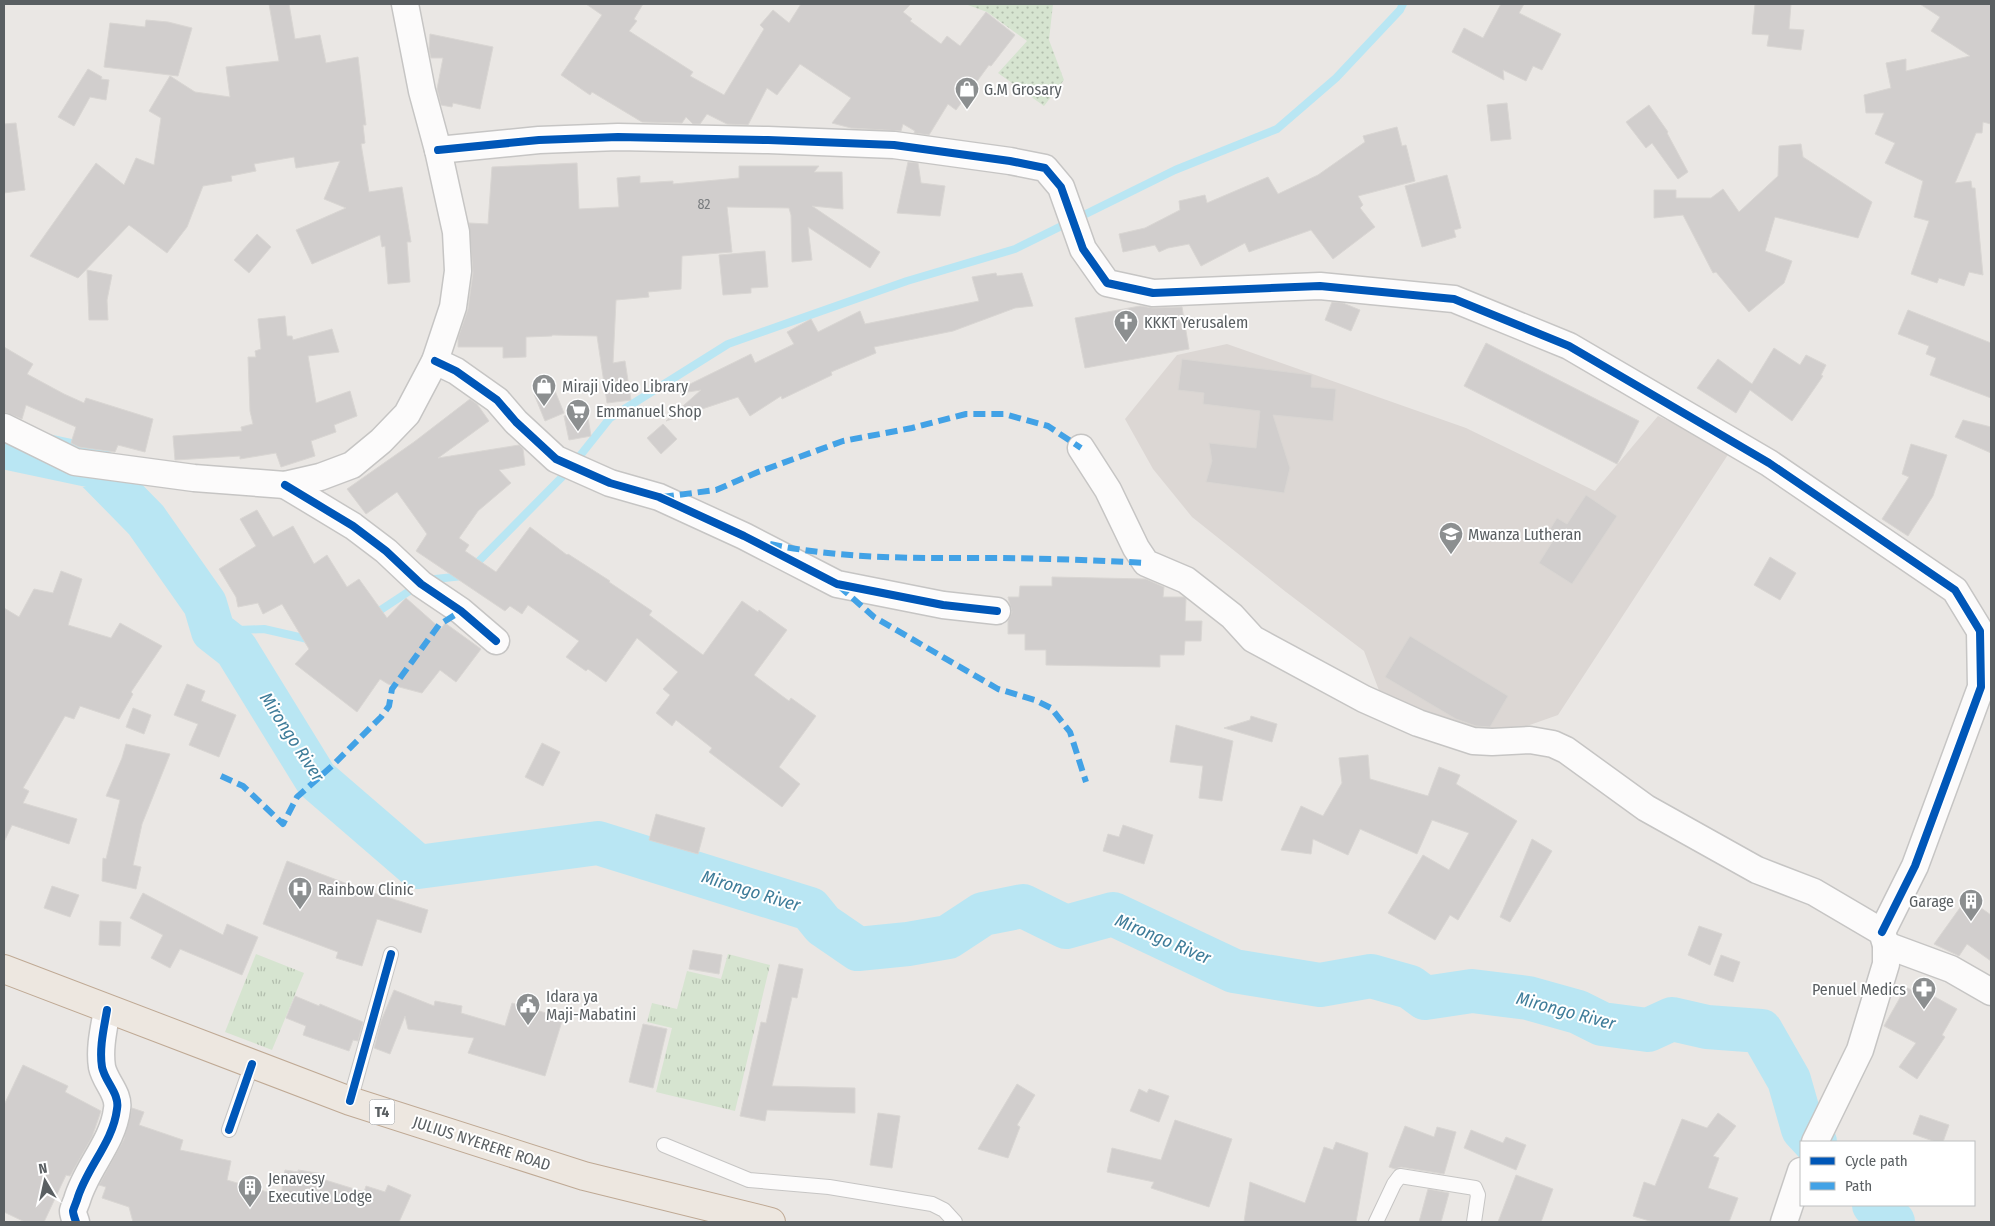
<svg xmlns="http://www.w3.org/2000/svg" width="1995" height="1226" font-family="'Fira Sans Condensed',sans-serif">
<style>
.education{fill:#dcd7d4}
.grass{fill:url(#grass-tufts)}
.garden{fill:url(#garden-dots)}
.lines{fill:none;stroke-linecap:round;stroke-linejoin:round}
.stream{stroke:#b9e6f3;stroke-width:8}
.river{stroke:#b9e6f3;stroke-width:44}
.building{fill:#d1cecd;stroke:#d9d6d3}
.lane-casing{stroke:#c6c5c4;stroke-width:16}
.street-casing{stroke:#c6c5c4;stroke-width:29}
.highway-casing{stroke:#bfa994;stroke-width:30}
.lane{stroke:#fcfbfb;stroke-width:14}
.street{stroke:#fcfbfb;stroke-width:26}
.highway{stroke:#ede7e0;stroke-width:28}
.quiet{stroke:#42a2e6;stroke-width:6;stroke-dasharray:12 6;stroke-linecap:butt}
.cycleway-casing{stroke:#fff;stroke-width:11}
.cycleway{stroke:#0057b8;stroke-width:8}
.labels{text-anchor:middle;stroke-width:4;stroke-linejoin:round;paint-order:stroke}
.number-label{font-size:14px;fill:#797c7e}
.shield{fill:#fff;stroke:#8c8f91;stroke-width:1}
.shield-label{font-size:15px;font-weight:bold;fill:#5a5f62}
.poi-label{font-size:16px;fill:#5a5f62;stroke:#fff;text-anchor:start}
.street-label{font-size:16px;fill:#5a5f62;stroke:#fff}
.water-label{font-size:18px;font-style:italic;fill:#3e7c99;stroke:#fff}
</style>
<defs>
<pattern id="grass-tufts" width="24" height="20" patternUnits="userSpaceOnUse" patternTransform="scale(1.25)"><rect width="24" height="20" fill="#d6e4d0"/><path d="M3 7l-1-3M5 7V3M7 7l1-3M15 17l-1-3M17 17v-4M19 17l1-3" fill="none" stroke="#b1bcac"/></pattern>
<pattern id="garden-dots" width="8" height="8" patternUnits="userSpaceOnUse" patternTransform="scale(1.25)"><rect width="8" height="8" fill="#d6e4d0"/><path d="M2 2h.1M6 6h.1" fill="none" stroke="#b1bcac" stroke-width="1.8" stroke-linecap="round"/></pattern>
</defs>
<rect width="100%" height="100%" fill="#eae7e4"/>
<path class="education" d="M1227,344l239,84 129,63 63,-75 73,34 -173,265 -74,26 -104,-48 -16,-42 -78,-59 -94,-75 -39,-48 -28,-50 52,-64z"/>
<g class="grass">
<path d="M256,954l48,19 -32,77 -47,-18z"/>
<path d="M728,954l42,11 -35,146 -79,-19 16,-64 -25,-6 5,-19 25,6 10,-38 34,8z"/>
</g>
<path class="garden" d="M965,4h88l-4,36 15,40 -20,26 -46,-33 29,-32 -40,-29z"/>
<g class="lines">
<g class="stream">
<path d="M473,567l94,-95 43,-54 118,-74 179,-63 108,-32 160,-79 102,-41 59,-51 64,-68 3,-6"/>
<path d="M428,582l7,-3 28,-3"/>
<path d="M373,615l44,-29"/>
<path d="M213,631l51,-2 48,11"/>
</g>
<g class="river">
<path d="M4,447l89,19 53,54 59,84 8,27 23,18 80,130 102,88 180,-24 212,66 13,16 35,24 50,-5 40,-7 35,-23 40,-8 43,21 47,-13 121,57 86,14 51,-9 39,11 15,11 47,-7 56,7 50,14 24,12 46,6 24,-11 35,8 54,4 28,49 14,49 12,13"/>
<path d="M1874,1205l19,17"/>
</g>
</g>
<g class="building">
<path d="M269,4h20l6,35 25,-4 6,28 32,-6 8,68h-3l2,18 -4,1 8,48 33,-5 9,55h-4l3,40 -22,2 -3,-38 -3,1 -2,-12 -68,29 -16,-34 50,-22 -22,-9 16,-38 -44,7 -2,-11 -40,7 2,7 -25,5 1,5 -29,5 -16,41 -20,26 -38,-28 -51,53 -48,-22 66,-93 28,22 12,-27 18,7 7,-47 -12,-7 21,-35 25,16 35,5 -4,-30 53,-6z"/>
<path d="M586,4h57l-9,15 3,2 -8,10 64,41 -3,4 34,19 40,-66 -4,-4 13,-15 16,13 12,-19h110l-8,8 9,7 -2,2 31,23 6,-8 13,10 26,-34 29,23 -24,31 -2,-1 -33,45 -8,-6 -19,31 -15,-2 1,-2 -12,-7 -2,7 -50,-3 -19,-5 19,-25 -51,-34 -23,31 -10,-7 -19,37 -21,-1 -20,-10 -7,10h-7l-7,-7 -4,6 -40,-1 -50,-30 -2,3 -29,-20 41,-60z"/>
<path d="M1501,4h23l-5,9 42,21 -19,36 -9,-4 -7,15 -23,-11 1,10 -52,-28 12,-24 19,10z"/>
<path d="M1755,4h36l-2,25 15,1 -3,20 -34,-4 2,-11 -17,-1z"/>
<path d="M1920,4h71v120l-8,-2 -1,11h-6l-21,50 16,-2 1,7h3l8,87 -14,-3 -5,14 -25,-8 -2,5 -26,-9 18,-53 -15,-4 9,-36 -38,-18 10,-20 -20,-9 9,-21h-18l-2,-18 27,-7 -5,-25 20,-4v12l64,-15 -39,-25 9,-14z"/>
<path d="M146,20l22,2 24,6 -14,48 -74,-9 6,-44 35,4z"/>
<path d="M430,34l63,13 -13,62 -27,-6 -1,4 -11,-2 -4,-16 6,-31h-12l-2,-9z"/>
<path d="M88,69l14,8 -1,2 8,1 -3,20 -16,-3 -16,29 -16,-9z"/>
<path d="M1507,103l4,36 -20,2 -4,-36z"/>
<path d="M1649,105l19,27 -1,1 21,39 -10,7 -26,-36 -6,5 -20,-26z"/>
<path d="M16,123l9,67 -21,3v-69z"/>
<path d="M1397,127l5,19 4,-1 9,36 -57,15 5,9 -3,3 15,19 -42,32 -22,-29 -62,22 -4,-9 -44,23 -12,-22 -21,4 -9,4 -4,-7 -32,7 -4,-18 26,-6 35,-18 -1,-9 26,-6 2,8 61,-26 10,17 40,-19 47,-33 -2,-6z"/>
<path d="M1801,144l2,13 69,45 -14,36 -83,-21 -10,34 27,10 -8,22 -35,29 -33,-40 -3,1 -30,-58 -29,3v-28h22v8h35l12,-9 16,23 39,-36 1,-30z"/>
<path d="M908,162l10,1 3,20 24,3 -5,30 -43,-3z"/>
<path d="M577,163l2,46 40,-2 -2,-29 23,-2v7l33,-2v3l66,-6v-12h80l-5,6h28l1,37 -31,-3 68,46 -10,16 -62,-41 4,33 -20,2 -1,-47 -2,-7 -62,-1 5,45 -50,4 -1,33 -33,3 1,5 -33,3 -3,63 12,-2 6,39 -24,3 -10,-67 -45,-1v1l-26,1v20l-23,1v-11h-45v-9l10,-29 5,-36 -4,-50 19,1 4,-57z"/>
<path d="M1447,175l14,53 -7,2 2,7 -34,10 -17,-61z"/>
<path d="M257,234l14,13 -22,26 -15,-13z"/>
<path d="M765,251l3,36 -17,1v5l-28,2 -4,-40z"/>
<path d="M87,270l25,5 -5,25 1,20h-19z"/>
<path d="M996,273l1,3 25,-3 11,33 -18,2 -62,23 -79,16 2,6 -45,19 1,3 -50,24 -1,-3 -31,20 -12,-19 -72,24 35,-31 -20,3 -1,-4 71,-35 4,9 39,-19 -7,-12 24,-13 7,13 42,-21 5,13 114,-23 -7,-24z"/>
<path d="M1332,302l11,1 17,7 -9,21 -26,-11z"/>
<path d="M1140,306l13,2 29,-1 7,42 -104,19 -10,-50z"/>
<path d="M1908,310l83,33v55l-61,-23 6,-17 -10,-4 3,-8 -31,-12z"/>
<path d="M285,316l2,20h5l1,4 39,-11 7,23 -31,4 8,47 34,-12 7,25 -23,9 2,7 -25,9 4,15 -34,11 -5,-14 -36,6v-3l-65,4 -2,-24 69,-5 -1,-4 12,-3 -3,-13 -2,-54h8l-1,-6 6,-2 -3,-30z"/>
<path d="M1486,343l153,78 -22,43 -153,-78z"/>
<path d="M4,347l29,17 -6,10 37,20 20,9 2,-5 67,21 -8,33 -27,-7 -3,7 -36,-5 -8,-4 5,-16 -50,-22 -4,14 -18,-7z"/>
<path d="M1774,348l26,17 6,-10 20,10 -5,10 2,1 -31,45 -42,-31 -14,23 -39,-25 21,-29 34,25z"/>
<path d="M1182,359l130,16 -1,12 25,2 -3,32 -60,-6 17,53 -6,25 -78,-11 6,-21 -3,-18 47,5 4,-37 -57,-7 1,-11 -26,-3z"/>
<path d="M553,386l11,27 -19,8 -11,-27z"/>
<path d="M470,399l7,5 12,17 -51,37 81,-13 4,4 2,16 -26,5 12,13 -33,28 -19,27 10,7 -4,6 31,21 34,-45 37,28 1,-1 42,27 -1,1 43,29 -3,4 54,40 39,-54 16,11 1,-2 28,20 -33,45 35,26 2,-3 25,18 -37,51 21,17 -18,23 -73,-55 3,-4 -36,-28 -4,6 -16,-13 14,-18 -7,-6 15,-17 -41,-34 -31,44 -18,-13 -2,2 -20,-14 13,-16 -51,-36 -6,9 -12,-8 -5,5 -89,-60 11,-17 -30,-42 -31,22 -19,-25 67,-47z"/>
<path d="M587,412l4,24 -22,4 -5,-24z"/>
<path d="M1963,420l28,7v26l-36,-16z"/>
<path d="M663,424l14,15 -16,15 -14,-16z"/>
<path d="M1911,444l36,11 -14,41 -25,40 -26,-17 27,-42 -7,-3z"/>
<path d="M1586,495l31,21 -45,68 -33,-21 15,-24 -7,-5 10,-16 10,6z"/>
<path d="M257,510l16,27 20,-11 21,38 13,-9 20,32 12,-8 28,39 19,-20 35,31 4,-6 36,26 -25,33 -16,-12 -18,23 -34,-9 -8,-5 -23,33 -62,-48 14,-15 -27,-45 -19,10 -5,-11 -20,4 -2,-10 -17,-28 37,-23 -16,-27z"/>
<path d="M1770,557l26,16 -16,27 -26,-15z"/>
<path d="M61,571l21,8 -14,46 43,13 9,-15 42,23 -31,46 2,2 -14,25 -39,-13 -6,13 -9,-3 -42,72 6,3 -6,12 54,16 -8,25 -57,-19 -8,17v-234l15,9 15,-28 19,4z"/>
<path d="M1052,577l94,2 18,8 -1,10h21l2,2 -1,22h17l-1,20h-16l-1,14h-24v12l-114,-2v-15h-21v-16h-17v-13l4,-9 -4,-15h11l1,-11h32z"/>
<path d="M1410,636l98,60 -18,31 -14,-1 -20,-7 -71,-42z"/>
<path d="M187,684l18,7 -4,10 35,14 -17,42 -30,-12 9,-21 -24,-9z"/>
<path d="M133,708l18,7 -7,19 -18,-7z"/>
<path d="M1251,716l26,8 -5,18 -48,-14 26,-8z"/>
<path d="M1176,725l57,16 -11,60 -23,-3 4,-32 -33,-4z"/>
<path d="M542,743l18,9 -17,34 -18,-9z"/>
<path d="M126,744l44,10 -28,70 -9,41 8,2 -5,22 -34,-8 1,-23 3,1 14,-59 -14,-4 16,-38z"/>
<path d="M1368,755l2,24 58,17 11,-29 21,8 -4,9 61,37 -59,99 -8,-5 -15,25 -47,-27 35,-58 26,15 20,-37 -37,-13 -15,34 -57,-25 -12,26 -35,-16 -2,15 -30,-4 20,-44 22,10 19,-33 -3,-25z"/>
<path d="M656,814l49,14 -7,26 -49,-14z"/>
<path d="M1123,825l30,10 -9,29 -41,-13 5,-17 11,3z"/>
<path d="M1532,839l20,12 -42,71 -10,-5z"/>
<path d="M287,861l71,27 70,22 -7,23 -44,-14 -15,47 -26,-8 2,-6 -75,-28z"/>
<path d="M52,886l27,9 -9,22 -26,-9z"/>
<path d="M143,893l80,42 4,-11 31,13 -16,38 -62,-26 -10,19 -19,-10 12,-23 -33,-17z"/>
<path d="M1967,898l24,17v46l-24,-17 -8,12 -25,-12z"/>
<path d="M100,921l21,1 -1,24 -21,-1z"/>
<path d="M1699,926l23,8 -12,31 -22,-10z"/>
<path d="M693,950l29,5 -3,19 -30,-5z"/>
<path d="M1721,955l19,7 -7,20 -19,-7z"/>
<path d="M779,964l24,5 -6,29 -5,-1 -20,89 83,2v25l-88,-3 -2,11 -25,-5 21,-94 5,1z"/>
<path d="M1906,987l16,9 2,-5 33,18 -15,26 3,2 -28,42 -18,-12 17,-24 -32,-17z"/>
<path d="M394,990l40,16 1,-5 27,5 -1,7 44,13 7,-23 51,15 -18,58 -77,-23 6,-15 -66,-9 -3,-13 -15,38 -16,-6 7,-27z"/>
<path d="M295,996l24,10 1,-2 43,18 -5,19 -5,-1 -4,11 -46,-16 3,-9 -20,-8z"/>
<path d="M643,1024l24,5 -14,59 -24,-6z"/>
<path d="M23,1065l45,21 -3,6 36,19 -9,26 -22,39 -4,-1 -22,47h-19l-21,-10v-107z"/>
<path d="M1017,1084l18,11 -18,30 3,2 -12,31 -30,-9z"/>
<path d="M1139,1089l8,4 2,-4 20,7 -10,26 -29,-11z"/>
<path d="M132,1108l12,4 -5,13 44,15 -3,10 51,11 -4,19 54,16 4,-26 13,2v-2l25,4 -1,5 42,13 2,-6 19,6 3,-7 23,10 -12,27h-266l-4,-15 -27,-9 4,-11 -7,-2 25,-46z"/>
<path d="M878,1113l22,3 -8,52 -22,-3z"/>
<path d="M1718,1113l18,13 -23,30 6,2 -11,30 30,10 -9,24h-76l-20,-6 11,-34 11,4 27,-67 25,9z"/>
<path d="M1920,1115l29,10 -6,17h-7l-23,-8z"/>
<path d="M1175,1120l57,19 -23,68 -58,-19 3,-6 -47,-10 5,-24 49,12z"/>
<path d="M1405,1126l29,11 3,-10 19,5 -12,42 -43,-7 -6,2 -6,-2z"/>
<path d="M1471,1130l32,13 3,-6 20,8 -10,25 -52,-22z"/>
<path d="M1336,1142l32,11 -12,69h-112l6,-40 55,21 19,-56 9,3z"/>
<path d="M1516,1175l37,14 -12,33h-43z"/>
<path d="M1428,1189l21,4 -8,29h-22z"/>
</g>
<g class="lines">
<defs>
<g id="lane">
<path d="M350,1101l41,-147"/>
<path d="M229,1130l23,-66"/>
<path d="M664,1145l85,35 80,7 103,17 12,6 11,12"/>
<path d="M1376,1222l18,-38 6,-8 75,12 3,7 -4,27"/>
</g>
<g id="street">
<path d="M438,150l101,-10 79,-3 150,3 126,5 116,16 35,7 16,19 22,62 24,34 46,10 167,-7 134,13 115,47 200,117 186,127 25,41 1,56 -66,179 -33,66"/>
<path d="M435,361l21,10 41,29 19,22 40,37 54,24 49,14 85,39 93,48 106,21 54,6"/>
<path d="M4,427l71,35 119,16 91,7 35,-8 32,-12 29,-24 26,-27 28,-53 18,-54 5,-36 -2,-39 -18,-82 -16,-59 -17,-87"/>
<path d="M1081,448l27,42 28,58 10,15 40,17 46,36 21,23 111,60 54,24 55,18 19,1 38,-2 23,4 13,6 80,58 111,62 57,22 68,40 4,13v19l-26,86 -45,92"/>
<path d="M285,485l68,41 33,25 35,33 40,27 35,30"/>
<path d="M1886,945l65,24 40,23"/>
<path d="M76,1222c-1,-3 -3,-8 -3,-11 1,-4 3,-8 4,-11 9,-32 36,-57 40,-91 3,-15 -12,-27 -15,-42 -3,-19 2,-39 5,-57"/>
<path d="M1784,1222l17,-51"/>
</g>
<path id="highway" d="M4,969l346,132 234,75 187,46"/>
</defs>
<use href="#lane" class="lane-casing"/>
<use href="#street" class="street-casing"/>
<use href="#highway" class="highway-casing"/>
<use href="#lane" class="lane"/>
<use href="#street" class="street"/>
<use href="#highway" class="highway"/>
<g class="quiet">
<path d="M662,497l54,-7 42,-18 85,-31 69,-13 54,-14h38l44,12 33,22"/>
<path d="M770,544c71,15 140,14 212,14 55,0 110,2 164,5"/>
<path d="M839,586l35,31 124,72 37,11 16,8 19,24 16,50"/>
<path d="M221,776l22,10 40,38 14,-27 35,-31 49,-49 8,-11 3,-17 47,-64 22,-14"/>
</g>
<defs>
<g id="cycleway">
<path d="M438,150l101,-10 79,-3 150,3 126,5 116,16 35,7 16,19 22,62 24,34 46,10 167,-7 134,13 115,47 200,117 186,127 25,41 1,56 -66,179 -33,66"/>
<path d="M435,361l21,10 41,29 19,22 40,37 54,24 49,14 85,39 93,48 106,21 54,6"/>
<path d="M285,485l68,41 33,25 35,33 40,27 35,30"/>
<path d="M350,1101l41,-147"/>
<path d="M229,1130l23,-66"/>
<path d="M76,1222c-1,-3 -3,-8 -3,-11 1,-4 3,-8 4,-11 9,-32 36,-57 40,-91 3,-15 -12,-27 -15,-42 -3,-19 2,-39 5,-57"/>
</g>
</defs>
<use href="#cycleway" class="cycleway-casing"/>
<use href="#cycleway" class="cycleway"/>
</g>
<defs>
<symbol id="shop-pin" viewBox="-11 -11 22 30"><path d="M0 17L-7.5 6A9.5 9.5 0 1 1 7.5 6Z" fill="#8c8f90" stroke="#fff"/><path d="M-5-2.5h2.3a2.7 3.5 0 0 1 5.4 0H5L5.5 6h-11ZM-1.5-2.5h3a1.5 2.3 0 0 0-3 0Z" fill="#fff"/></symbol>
<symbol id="church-pin" viewBox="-11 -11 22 30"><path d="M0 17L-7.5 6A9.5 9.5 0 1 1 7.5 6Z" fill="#8c8f90" stroke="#fff"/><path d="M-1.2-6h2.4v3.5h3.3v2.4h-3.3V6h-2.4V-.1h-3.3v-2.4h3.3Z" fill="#fff"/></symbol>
<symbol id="supermarket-pin" viewBox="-11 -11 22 30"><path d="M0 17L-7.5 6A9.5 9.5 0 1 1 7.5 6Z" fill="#8c8f90" stroke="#fff"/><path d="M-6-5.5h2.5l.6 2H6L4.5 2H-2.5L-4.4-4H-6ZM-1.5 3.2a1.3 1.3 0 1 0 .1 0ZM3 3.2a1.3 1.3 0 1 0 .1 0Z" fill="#fff"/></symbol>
<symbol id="school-pin" viewBox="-11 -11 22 30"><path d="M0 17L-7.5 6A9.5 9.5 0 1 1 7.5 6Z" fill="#8c8f90" stroke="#fff"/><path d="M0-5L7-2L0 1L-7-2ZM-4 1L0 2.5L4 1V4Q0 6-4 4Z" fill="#fff"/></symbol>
<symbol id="hospital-pin" viewBox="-11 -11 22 30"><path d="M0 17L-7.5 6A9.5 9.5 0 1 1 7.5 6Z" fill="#8c8f90" stroke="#fff"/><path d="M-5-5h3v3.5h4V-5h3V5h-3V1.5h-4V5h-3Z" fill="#fff"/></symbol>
<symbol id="building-pin" viewBox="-11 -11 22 30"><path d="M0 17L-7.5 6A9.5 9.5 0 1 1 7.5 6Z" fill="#8c8f90" stroke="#fff"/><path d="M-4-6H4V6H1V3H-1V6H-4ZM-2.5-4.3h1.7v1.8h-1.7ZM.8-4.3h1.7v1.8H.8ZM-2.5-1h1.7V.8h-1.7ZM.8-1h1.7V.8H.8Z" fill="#fff"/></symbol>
<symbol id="pharmacy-pin" viewBox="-11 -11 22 30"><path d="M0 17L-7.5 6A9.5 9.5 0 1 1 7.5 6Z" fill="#8c8f90" stroke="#fff"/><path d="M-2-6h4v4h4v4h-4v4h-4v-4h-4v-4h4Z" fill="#fff"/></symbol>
<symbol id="civic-pin" viewBox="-11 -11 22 30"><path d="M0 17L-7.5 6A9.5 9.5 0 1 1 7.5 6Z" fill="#8c8f90" stroke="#fff"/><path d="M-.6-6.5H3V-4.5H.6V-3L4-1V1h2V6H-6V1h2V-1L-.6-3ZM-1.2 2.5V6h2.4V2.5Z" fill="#fff"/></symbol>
</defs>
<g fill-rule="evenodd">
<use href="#shop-pin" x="953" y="75" width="28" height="38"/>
<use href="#church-pin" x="1112" y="308" width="28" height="38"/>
<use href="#shop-pin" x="530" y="372" width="28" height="38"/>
<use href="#supermarket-pin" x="564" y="397" width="28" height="38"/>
<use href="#school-pin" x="1437" y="520" width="28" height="38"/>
<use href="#hospital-pin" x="286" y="875" width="28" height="38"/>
<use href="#building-pin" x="1957" y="887" width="28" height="38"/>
<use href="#pharmacy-pin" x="1910" y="975" width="28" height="38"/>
<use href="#civic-pin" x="514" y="991" width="28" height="38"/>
<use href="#building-pin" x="236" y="1173" width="28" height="38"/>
</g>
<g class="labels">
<g class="number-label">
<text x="704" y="209">82</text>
</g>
<rect class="shield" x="369.5" y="1099.5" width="25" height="25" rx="4"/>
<g class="shield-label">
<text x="382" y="1117">T4</text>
</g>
<g class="poi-label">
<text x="984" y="95">G.M Grosary</text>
<text x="1144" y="328">KKKT Yerusalem</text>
<text x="562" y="392">Miraji Video Library</text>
<text x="596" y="417">Emmanuel Shop</text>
<text x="1468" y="540">Mwanza Lutheran</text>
<text x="318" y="895">Rainbow Clinic</text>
<text x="1954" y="907" text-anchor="end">Garage</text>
<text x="1906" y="995" text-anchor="end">Penuel Medics</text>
<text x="546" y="1002">Idara ya<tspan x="546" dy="18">Maji-Mabatini</tspan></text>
<text x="268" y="1184">Jenavesy<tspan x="268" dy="18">Executive Lodge</tspan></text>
</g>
<g class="street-label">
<text transform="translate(482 1143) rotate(18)" y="6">JULIUS NYERERE ROAD</text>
</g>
<g class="water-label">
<text transform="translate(292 737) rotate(57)" y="6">Mirongo River</text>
<text transform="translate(751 891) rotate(17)" y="6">Mirongo River</text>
<text transform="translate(1163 939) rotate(23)" y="6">Mirongo River</text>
<text transform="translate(1566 1011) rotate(15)" y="6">Mirongo River</text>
</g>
</g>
<rect width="1995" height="1226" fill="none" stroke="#5a5f62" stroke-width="10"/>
<rect x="1800" y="1141" width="175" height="65" fill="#ffffff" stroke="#bdbfc0"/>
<rect x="1810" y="1157" width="25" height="8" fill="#0057b8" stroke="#bdbfc0"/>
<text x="1845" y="1166" font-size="15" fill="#5a5f62">Cycle path</text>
<rect x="1810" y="1182" width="25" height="8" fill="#42a2e6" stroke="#bdbfc0"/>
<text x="1845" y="1191" font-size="15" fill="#5a5f62">Path</text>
<g transform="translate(45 1181) rotate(351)" stroke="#ffffff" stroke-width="4" paint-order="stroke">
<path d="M0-4L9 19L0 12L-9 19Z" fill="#5a5f62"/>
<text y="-8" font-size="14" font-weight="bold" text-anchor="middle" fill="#5a5f62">N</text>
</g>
</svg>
